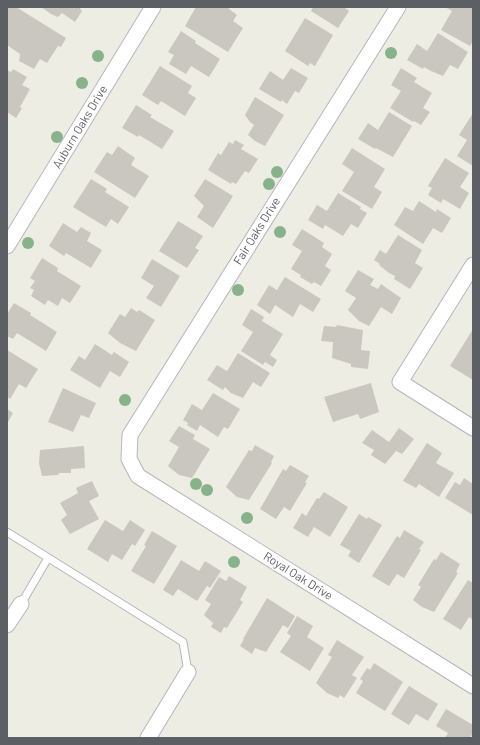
<svg xmlns="http://www.w3.org/2000/svg" width="480" height="745" font-family="Barlow,sans-serif">
<style>
.building{fill:#cac7c1}
.lines{fill:none;stroke-linecap:round;stroke-linejoin:round}
.service-casing{stroke:#b4b6bb;stroke-width:9}
.minor-casing{stroke:#b4b6bb;stroke-width:17}
.service{stroke:#fff;stroke-width:7}
.minor{stroke:#fff;stroke-width:15}
.tree{fill:#88b28a}
.labels{text-anchor:middle;stroke-width:3;stroke-linejoin:round;paint-order:stroke}
.street-label{font-size:12px;fill:#5c5f64;stroke:#fff}
</style>
<rect width="100%" height="100%" fill="#eeede4"/>
<g class="building">
<path d="M7,7h9l50,31 -5,9 -3,-1 -11,17 -7,-4 -6,10 -15,-8 1,-7 -13,-9z"/>
<path d="M41,7h40l-1,2 2,2 -7,11 -13,-9 -4,4 -7,-3z"/>
<path d="M196,7h31l2,1v1l8,6 -4,6 10,7 -15,24 -43,-26z"/>
<path d="M313,7h33l-1,1 4,3 -11,17 -27,-17z"/>
<path d="M445,7h28v34l-3,5 -29,-16 11,-19z"/>
<path d="M305,18l28,17 -18,31 -5,-3 -2,3 -23,-15z"/>
<path d="M181,31l15,10 -1,2 25,16 -11,18 -18,-11 -5,8 -17,-10 5,-9 -6,-3z"/>
<path d="M438,33l30,19 -10,17 -8,-4 -7,11 -12,-5 -7,-4 -1,2 -16,-9 10,-16 10,7z"/>
<path d="M160,66l32,20 -4,7 8,5 -11,18 -24,-15 -3,4 -16,-10z"/>
<path d="M291,68l17,10 -9,15 -4,-2 -8,13 -5,-4 -1,2 -22,-13 11,-18 13,9z"/>
<path d="M401,68l16,10 -3,4 18,11 -9,15 7,4 -9,13 -7,-4 -1,1 -23,-14 11,-17 -10,-6z"/>
<path d="M13,69l14,8 -5,8 8,4 -10,18 2,1 -6,10 -9,-6v-42l4,2z"/>
<path d="M255,97l29,18 -19,31 -10,-5 -7,-6 6,-10 -4,-3 -5,-7z"/>
<path d="M136,105l16,10 -2,2 24,14 -12,18 -23,-14 -1,2 -16,-9z"/>
<path d="M389,112l23,14 -19,31 -17,-9 -1,1 -17,-10 10,-16 10,7z"/>
<path d="M473,113v53l-16,-10 10,-16 -8,-5z"/>
<path d="M235,140l9,5 -3,4 17,10 -9,14 -4,-2 -9,13 -4,-2 -1,2 -23,-14 10,-17 3,2 8,-13 4,2z"/>
<path d="M118,146l17,12 -4,7 18,11 -14,22 -41,-26 13,-20 5,3z"/>
<path d="M352,148l33,21 -11,18 8,5 -10,17 -30,-18 12,-19 -12,-8z"/>
<path d="M445,158l24,15 -9,14 9,6 -9,16 -17,-10 -2,4 -13,-8 4,-7 -4,-2z"/>
<path d="M91,179l16,10 -2,3 24,15 -11,17 -7,-5 -5,8 -33,-20z"/>
<path d="M205,179l28,17 -20,32 -16,-11 7,-11 -10,-10z"/>
<path d="M338,193l23,14 -1,2 7,4 -9,15 -7,-4 -8,12 -18,-11 -2,4 -15,-9 9,-15 10,6z"/>
<path d="M419,201l17,11 1,-3 14,9 -9,15 -9,-5 -10,16 -29,-19 11,-18 8,4z"/>
<path d="M178,221l25,15 -8,12 4,2 -12,18 -28,-17z"/>
<path d="M63,223l14,9 4,-5 10,6 -4,8 15,9 -11,18 -25,-15 -2,3 -15,-10z"/>
<path d="M302,229l22,14 -2,4 10,7 -7,12 6,4 -10,16 -7,-4 -2,2 -12,-7 1,-2 -10,-6 11,-18 -10,-6z"/>
<path d="M398,235l24,15 -7,13 8,5 -13,21 -16,-10 1,-3 -6,-3 -10,-8 1,-1 -6,-4 6,-10 6,4z"/>
<path d="M42,258l16,10 -1,3 24,15 -11,17 -8,-5 -4,8 -10,-6 -3,5 -14,-9 3,-6 -4,-2 5,-7 -5,-3z"/>
<path d="M152,259l28,17 -19,31 -15,-9 8,-12 -13,-8z"/>
<path d="M358,270l16,9 -4,6 8,4 3,-5 20,14 -9,16 -11,-7 -12,19 -10,-5 -11,-11 8,-12 -11,-7z"/>
<path d="M285,277l36,22 -8,13 -13,-8 -7,13 -18,-12 -5,9 -13,-9 12,-20 8,5z"/>
<path d="M14,303l17,10 -1,2 27,17 -11,19 -29,-18 -4,6 -6,-3v-22z"/>
<path d="M131,308l6,4 2,-2 16,10 -19,31 -16,-8 -12,-10 12,-19 5,3z"/>
<path d="M251,309l13,8 -2,4 21,13 -13,21 7,5 -4,7 -8,-5 -2,3 -22,-14 12,-19 -11,-7z"/>
<path d="M337,325l26,5 -2,20 9,1 -2,18 -17,-2v-3l-19,-6 1,-16 -12,-1 3,-15 12,1z"/>
<path d="M473,329v51l-23,-14z"/>
<path d="M95,344l17,11 2,-3 15,10 -9,15 -10,-6 -10,17 -30,-18 9,-14 6,4z"/>
<path d="M7,350l31,19 -12,19 -7,-4 -9,15 -3,-3z"/>
<path d="M238,353l32,20 -9,14 -8,-5 -10,16 -12,-5 -6,-6 -2,3 -16,-10 10,-15 10,6z"/>
<path d="M371,383l8,29 -19,7 -2,-5 -25,8 -9,-25z"/>
<path d="M63,388l33,15 -7,15 -8,-3 -8,17 -25,-10z"/>
<path d="M213,393l27,16 -12,20 -4,-2 -6,10 -18,-12 -3,6 -10,-6 1,-2 -5,-3 9,-16 10,6z"/>
<path d="M7,409l6,4 -6,11z"/>
<path d="M179,426l16,9 -2,4 17,10 -18,29 -13,-3 -11,-9 11,-19 -10,-6z"/>
<path d="M399,428l15,11 -12,15 -6,-3 -11,13 -14,-9 3,-5 -12,-7 10,-13 17,12z"/>
<path d="M427,443l15,10 -6,10 18,10 -15,24 -20,-13 -3,4 -13,-7z"/>
<path d="M255,445l19,11 -3,6 1,1 -23,37 -12,-3 -11,-10 23,-37 3,1z"/>
<path d="M84,446l1,22 -14,1v4h-12l-1,2 -16,1 -3,-13 1,-13z"/>
<path d="M290,465l19,11 -4,6 2,1 -17,28 -6,-4 -8,12 -16,-10 23,-40 3,2z"/>
<path d="M464,478l9,6v31l-28,-17 10,-16 5,3z"/>
<path d="M92,481l7,15 -10,5 10,18 -29,15 -9,-14 6,-5 -7,-12 18,-10 -2,-5z"/>
<path d="M324,492l24,15 -18,30 -16,-10 -6,10 -15,-9 9,-15 4,3 11,-18 2,1z"/>
<path d="M359,514l8,5 1,-2 14,8 -23,38 -11,-7 3,-5 -11,-6z"/>
<path d="M105,520l18,11 7,-11 15,10 -10,16 -3,-2 -10,16 -10,-6 -4,8 -21,-13z"/>
<path d="M404,530l20,12 -5,7 2,1 -17,28 -7,-4 -8,12 -17,-10 25,-40 3,2z"/>
<path d="M152,531l25,15 -23,38 -23,-13 15,-25 -2,-1z"/>
<path d="M441,552l19,12 -4,8 2,1 -24,39 -12,-5 -9,-7 8,-13 -3,-2 16,-26 2,1z"/>
<path d="M181,560l18,11 6,-10 16,10 -11,17 -3,-2 -10,15 -19,-12 -5,7 -10,-6z"/>
<path d="M229,576l18,11 -7,13 3,2 -16,26 -3,-1 -3,6 -10,-6 2,-4 -9,-8 7,-11 -6,-4 14,-23 7,4z"/>
<path d="M468,580l5,3v37l-4,-3 -8,13 -18,-11z"/>
<path d="M267,598l28,18 -7,12 -5,-3 -17,27 -11,-4 -3,6 -12,-8 4,-7h-1z"/>
<path d="M297,616l16,10 -6,11 17,11 -14,23 -30,-19 11,-16 -4,-3z"/>
<path d="M337,640l27,17 -12,18 5,3 -13,20 -4,-3 -2,3 -11,-5 -11,-10 16,-26 -4,-2z"/>
<path d="M374,663l29,19 -18,29 -29,-18 7,-12 -3,-2 7,-11 3,2z"/>
<path d="M409,686l29,18 -10,17 -12,-7 -7,11 -18,-11z"/>
<path d="M446,709l27,16v8l-3,5h-25l3,-5 -12,-7z"/>
</g>
<g class="lines">
<defs>
<g id="service">
<path d="M7,532l176,110 5,30"/>
<path d="M21,604l27,-46"/>
</g>
<g id="minor">
<path d="M398,7l-268,428 -1,24 9,17 335,210"/>
<path d="M7,246l146,-239"/>
<path d="M473,265l-73,117 73,46"/>
<path d="M7,625l14,-21"/>
<path d="M148,738l40,-66"/>
</g>
</defs>
<use href="#service" class="service-casing"/>
<use href="#minor" class="minor-casing"/>
<use href="#service" class="service"/>
<use href="#minor" class="minor"/>
</g>
<g class="tree">
<circle cx="391" cy="53" r="6"/>
<circle cx="98" cy="56" r="6"/>
<circle cx="82" cy="83" r="6"/>
<circle cx="57" cy="137" r="6"/>
<circle cx="277" cy="172" r="6"/>
<circle cx="269" cy="184" r="6"/>
<circle cx="280" cy="232" r="6"/>
<circle cx="28" cy="243" r="6"/>
<circle cx="238" cy="290" r="6"/>
<circle cx="125" cy="400" r="6"/>
<circle cx="196" cy="484" r="6"/>
<circle cx="207" cy="490" r="6"/>
<circle cx="247" cy="518" r="6"/>
<circle cx="234" cy="562" r="6"/>
</g>
<g class="labels">
<g class="street-label">
<text transform="translate(80 127) rotate(-59)" y="4">Auburn Oaks Drive</text>
<text transform="translate(257 231) rotate(-58)" y="4">Fair Oaks Drive</text>
<text transform="translate(298 576) rotate(32)" y="4">Royal Oak Drive</text>
</g>
</g>
<rect width="480" height="745" fill="none" stroke="#5c5f64" stroke-width="16"/>
</svg>
